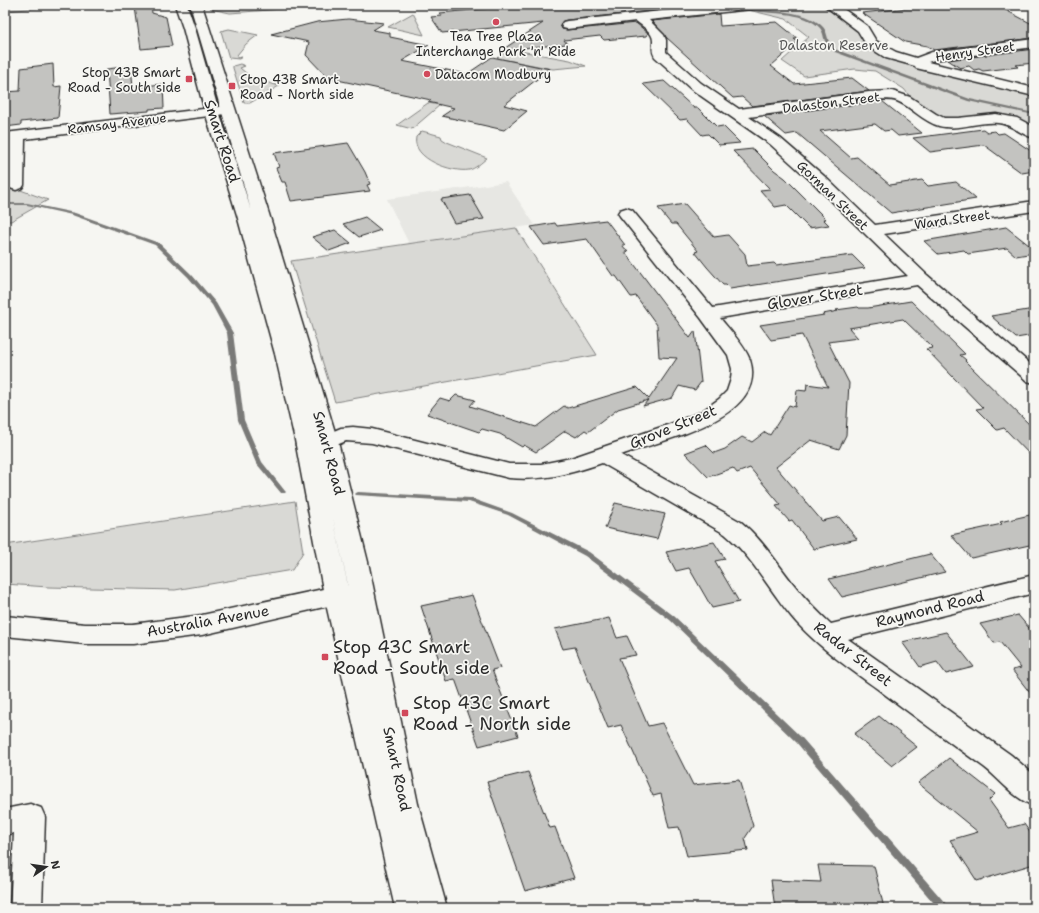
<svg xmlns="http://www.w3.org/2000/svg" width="1039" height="913" font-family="'Shantell Sans',sans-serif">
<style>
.built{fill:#e7e7e3}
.green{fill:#d9d9d5;stroke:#828280}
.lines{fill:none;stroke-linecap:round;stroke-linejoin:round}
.stream{fill:#7a7a78;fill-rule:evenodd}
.building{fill:#c3c3c0;stroke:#2b2b2b}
.minor-casing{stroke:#2b2b2b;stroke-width:3}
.major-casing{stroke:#2b2b2b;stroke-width:3}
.minor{fill:#f6f6f2;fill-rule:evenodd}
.major{fill:#f6f6f2;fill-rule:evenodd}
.poi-dot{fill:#d1495b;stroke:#f6f6f2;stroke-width:1.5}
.labels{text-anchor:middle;stroke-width:3.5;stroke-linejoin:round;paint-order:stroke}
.far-poi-label{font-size:13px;fill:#2b2b2b;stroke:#f6f6f2;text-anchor:start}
.far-park-label{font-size:13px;fill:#565656;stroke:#f6f6f2}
.far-street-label{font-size:13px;fill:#2b2b2b;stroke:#f6f6f2}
.street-label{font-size:15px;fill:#2b2b2b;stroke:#f6f6f2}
.near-poi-label{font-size:18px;fill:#2b2b2b;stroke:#f6f6f2;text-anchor:start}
</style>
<rect width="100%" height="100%" fill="#f6f6f2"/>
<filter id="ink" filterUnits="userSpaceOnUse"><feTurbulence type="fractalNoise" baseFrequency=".025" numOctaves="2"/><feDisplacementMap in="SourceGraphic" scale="8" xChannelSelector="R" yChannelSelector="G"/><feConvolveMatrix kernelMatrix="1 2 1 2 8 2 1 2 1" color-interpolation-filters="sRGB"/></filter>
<g filter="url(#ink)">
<path class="built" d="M506,182l29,43 -126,19 -22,-45z"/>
<g class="green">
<path d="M5,5h68l-68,6z"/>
<path d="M209,5h127l-106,8 -19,-4z"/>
<path d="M780,5h44l32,23 11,17 28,15 21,7 118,29v33l-19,-11 -12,-3 -13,-1 -34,4 -15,-1 -29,-18 -8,-10 -29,-18 -20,-2 -51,7 -22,-15 27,-24 -23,-18 -42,-10z"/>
<path d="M413,13l11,22 -36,-8z"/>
<path d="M229,29l29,6 -12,9 -9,11v3l5,-1 -3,2 -10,-1 -8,-27z"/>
<path d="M509,49l61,11 16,6 -33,3 -56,-11z"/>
<path d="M240,64l5,2 -5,2 12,10 27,8 -29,17h-6l-11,-35v-2z"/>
<path d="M428,103l12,2 -28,24 -15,-4z"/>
<path d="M422,131l19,5 1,3 5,3 40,16c-5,4 -12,11 -18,12 -16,3 -58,-11 -53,-33z"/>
<path d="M15,188l33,12 -37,21h-6v-31z"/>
<path d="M516,228l81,127 -262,47 -44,-141z"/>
<path d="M295,501l8,51 -11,18 -117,20 -127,-3 -43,-3v-39z"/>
</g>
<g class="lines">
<g class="stream">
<path d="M706,5h4l2,1 -2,1z"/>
<path d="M752,9c21,2 56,1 71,18 4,5 4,9 6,15 1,4 5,6 8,8l133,49 64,14v2l-66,-14 -133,-49c-4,-3 -7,-5 -9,-9 -3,-5 -2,-10 -6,-15 -16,-17 -48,-14 -69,-17l-1,-1z"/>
<path d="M5,203h22l48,10 84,30 33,32 24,28 17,30 11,87 18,42 23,29 1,1 -1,1h-4l-25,-30 -18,-43 -11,-87 -15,-28 -24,-28 -33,-32 -83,-30 -45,-10h-22z"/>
<path d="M358,492l112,6 42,15 77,39 85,64 128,122 145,167 1,3h-10l-142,-166 -126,-122 -85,-64 -77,-41 -39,-13 -113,-7 -1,-1 1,-1z"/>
</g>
</g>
<g class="building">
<path d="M151,5l1,8 14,4 6,29 -31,3 -6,-42z"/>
<path d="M525,5h8l3,3 30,-3h139l-138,15 -4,1 -3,3 2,5 5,1 69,-7 12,10 -2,3 -42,4 -4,-4 -36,4 3,4 -65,6 41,-27 -101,10 -11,-16 11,-1 -2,-3z"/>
<path d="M935,5h61l38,20v13l-100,12 -7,-4 -22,-4 -43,-29z"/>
<path d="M719,14l1,12 57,-4 21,17h-4l4,3 -27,24 23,18 58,-6 17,13 -117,15 -10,-9 -9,1 -67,-61 -14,-16z"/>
<path d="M348,19l36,4 -11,7 17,3v4l39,8 -27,16 65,13 25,-17 58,12 -46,36 23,6 -23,19 -62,-14 12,-8 -26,-6 3,-2 -103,-22 -22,-23 3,-13 -38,-8 46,-12z"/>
<path d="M1034,49v14l-19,2 3,2 -35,4 -4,-2 -5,1 -5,-4 -9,2 -12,-8z"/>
<path d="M53,64l1,23 7,-1 -3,32 -37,4v3l-16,2v-35l15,-1 1,-23z"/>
<path d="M131,66l2,21 30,-3 1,24 -15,1v2l-39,3 -3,-45z"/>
<path d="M664,81l30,27h4l19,19 6,-1 17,17 -21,2 -11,-11 -6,1 -15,-16 -7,1 -37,-36z"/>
<path d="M882,101l40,32 -24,3 -7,-6 -7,1 -9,-7 -55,7 31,27 6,-1 33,28 32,-5 6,6 28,-4 20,17 -85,14 -94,-80 -11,2 -22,-19z"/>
<path d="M983,129l4,3 8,-1 3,3 6,-1 30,20v18l-12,2 -38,-28 -54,7 -17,-14z"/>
<path d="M348,143l17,29 5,12 -3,1 3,6 -79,10 -6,-19h-3l-6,-14 3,-1 -5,-14z"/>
<path d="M753,149l21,21 11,8 41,41h-3l6,6 -20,3 -23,-23 -11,2 -15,-17 10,-1 -37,-38z"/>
<path d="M470,195l14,24 -30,4 -13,-24z"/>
<path d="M685,204l29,33 14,-2 17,19 2,12 27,-3 2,2 76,-10 13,13 -135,21 -4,-4h-3l-16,-18 -12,-15 3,-1 -22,-27h-5l-13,-16z"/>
<path d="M365,217l16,13 -22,7 -16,-13z"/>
<path d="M606,220l19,25h-3l6,7h-3l65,86 5,-7 6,51 -6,8 -16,-4 -7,12 -29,8 5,-6 -30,9 -30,23 -3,-2 -9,7 -11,-6 -29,21 -12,-7 -2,2 -22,-13 -18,-5 -3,3 -52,-18 13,-16 10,3 6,-6 19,5 -5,6 66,21 28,-21 4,2 69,-21 12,12 28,-41 -18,-1 -2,-32 -21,-29 -5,1 -15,-21h-3l-26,-37 -43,6 -13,-18 24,-4 2,3z"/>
<path d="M1006,227l28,22v4l-18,3 -9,-8 -39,6 -4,-4 -26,4 -14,-13z"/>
<path d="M335,230l16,13 -22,8 -17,-14z"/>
<path d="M911,301l54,53 -5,1 6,5 -1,1 69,68v30l-30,-31 -7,2 -21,-21 7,-1 -57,-59 7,-1 -30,-29 -54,9 9,10 -30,4 21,41 -3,52 -7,14 -28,-9 -35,27 46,54 17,-4 18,22 -43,10 -22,-29 -3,1 -13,-15 5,-1 -31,-37 -13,5 -4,-5 -25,9 -23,-24 21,-8 8,8 11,-4 17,-12 10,5 13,-10 5,3 19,-30 6,2 2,-17 9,1 1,-7 21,3 -26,-52 -31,5 -11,-15 64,-10 -1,-1 15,-3 -2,-1 22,-3 1,1h9z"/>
<path d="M1034,309v26l-18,3 -25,-22z"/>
<path d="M615,503l50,11 -8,25 -52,-11z"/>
<path d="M1034,514v30l-63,14 -20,-23 51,-11 -2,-2z"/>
<path d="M714,542l11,17 -10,2 24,41 -27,6 -23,-40 -13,3 -10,-19z"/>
<path d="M930,554l15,18 -103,25 -13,-18z"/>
<path d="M472,595l28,73 -8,2 26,66 -39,10 -24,-67 -9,2 -25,-75z"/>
<path d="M1018,615l16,19v64l-22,-28 9,-2 -21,-26 -6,1 -14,-19z"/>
<path d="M609,618l8,20 10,-2 9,19 -17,3 29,68 14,-3 31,62 46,-5 14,46 -8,12 3,12 -61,6 -8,-29 -10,1 -8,-34 -8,2 -32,-71 -13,3 -33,-81 -12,2 -8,-20z"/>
<path d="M946,632l28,35 -28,7 -9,-12 -17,5 -18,-25z"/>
<path d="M879,716l38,31 -25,19 -38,-32z"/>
<path d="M949,758l46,36 -6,6 20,28 15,-4 10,14v26l-57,17 -27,-41 28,-8 -60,-49z"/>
<path d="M528,772l22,56 5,-1 19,51 -49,13 -38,-109z"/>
<path d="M818,865l56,1 10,42h-109l-4,-28 50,2z"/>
</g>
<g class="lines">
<defs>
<g id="minor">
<path d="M719,5h39l-2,2 -4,2 -103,11 15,15 2,5v12l35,31 38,26 130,-17 23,-1 18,6 26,17 8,4h14l38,-4 21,4 17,9v11c-13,-3 -22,-14 -36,-15 -20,-2 -39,8 -59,3 -17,-5 -27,-19 -42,-25 -9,-3 -19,-1 -28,-1l-120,17 31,21 44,38 51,49 159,-24v10l-150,23 43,41 107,92v16l-7,-2 -110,-96 -197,33c9,11 25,28 30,42 19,60 -91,80 -129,95l120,67c22,18 36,42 54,64 11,14 23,26 36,38l203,-49v18l-186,46 163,116 23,20v31c-20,-7 -33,-26 -50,-39 -35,-25 -70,-51 -105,-77 -29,-21 -58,-41 -82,-67 -26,-29 -43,-65 -72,-89l-123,-71c-31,11 -60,18 -93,15l-137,-35 -26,-2 -19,8 -20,3 -8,-2 -3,-5 3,-5 23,-4 19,-8 12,-1 19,2 137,35h32l30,-6 102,-35 28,-11 18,-13 8,-8 4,-12 1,-10 -4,-14 -27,-37 -81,-102 -2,-3 2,-3 6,-2 6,2 81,98 195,-32 -96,-94 -42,-38 -79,-55 -36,-32c-4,-6 -2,-10 -2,-16 0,-9 -11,-15 -17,-20l-69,8 -4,-1 -2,-3 2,-3 4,-1z"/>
<path d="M824,5h14l29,21 9,15 20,11 20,6 16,-6 102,-13v8l-100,13 -6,2 106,26v8l-118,-28 -1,-2 -29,-8 -19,-12 -9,-15z"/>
<path d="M228,106l5,1 2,3 -2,3 -208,26 -1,46 -2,3 -6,2 -6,-2 -2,-3 2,-44h-5v-8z"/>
<path d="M353,585l9,3 4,6 -4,6 -9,3 -16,1 -135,31 -69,9h-48l-80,-8v-20l80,8h48l69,-9 135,-29z"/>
<path d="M30,804l11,4 4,9 -3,91h-32l4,-75 -9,2v-26z"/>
</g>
<path id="major" d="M175,5h12l8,23 24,84 32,98 -61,-205h12l67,209 69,228 30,120 50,242 29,104h-52l-71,-313 -29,-155 -20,-86 -38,-139 -32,-103 -22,-84zM329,499l22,100 -1,-4z"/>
</defs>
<use href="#minor" class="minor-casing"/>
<use href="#major" class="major-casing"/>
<use href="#minor" class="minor"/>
<use href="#major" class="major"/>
</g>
</g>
<g class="poi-dot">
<circle cx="496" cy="22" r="4"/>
<circle cx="427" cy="74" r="4"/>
<rect x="185" y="75" width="8" height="8" rx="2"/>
<rect x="228" y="82" width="8" height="8" rx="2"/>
<rect x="321" y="653" width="8" height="8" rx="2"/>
<rect x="401" y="709" width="8" height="8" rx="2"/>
</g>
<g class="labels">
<g class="far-poi-label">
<text x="496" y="41" text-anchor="middle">Tea Tree Plaza<tspan x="496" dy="15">Interchange Park 'n' Ride</tspan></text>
<text x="181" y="77" text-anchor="end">Stop 43B Smart<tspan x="181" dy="15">Road - South side</tspan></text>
<text x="435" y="79">Datacom Modbury</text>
<text x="240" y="84">Stop 43B Smart<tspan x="240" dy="15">Road - North side</tspan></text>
</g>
<g class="far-park-label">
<text x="834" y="50">Dalaston Reserve</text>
</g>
<g class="far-street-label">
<text transform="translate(975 51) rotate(-8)" y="5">Henry Street</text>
<text transform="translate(831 102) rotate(-7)" y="5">Dalaston Street</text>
<text transform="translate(117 123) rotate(-7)" y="5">Ramsay Avenue</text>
<text transform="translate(833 195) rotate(44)" y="5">Gorman Street</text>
<text transform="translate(952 219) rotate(-8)" y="5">Ward Street</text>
</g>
<g class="street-label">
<text transform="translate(222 141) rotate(72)" y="5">Smart Road</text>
<text transform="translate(815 297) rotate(-9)" y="5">Glover Street</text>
<text transform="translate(673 427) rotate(-22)" y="5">Grove Street</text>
<text transform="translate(329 453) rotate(75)" y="5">Smart Road</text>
<text transform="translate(930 609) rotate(-14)" y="5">Raymond Road</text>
<text transform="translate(208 621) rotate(-10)" y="5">Australia Avenue</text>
<text transform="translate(853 654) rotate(38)" y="5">Radar Street</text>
<text transform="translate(397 769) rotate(78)" y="5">Smart Road</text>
</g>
<g class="near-poi-label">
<text x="333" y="653">Stop 43C Smart<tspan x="333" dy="21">Road - South side</tspan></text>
<text x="413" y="709">Stop 43C Smart<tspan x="413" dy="21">Road - North side</tspan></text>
</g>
</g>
<rect width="1039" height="913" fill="none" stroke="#f6f6f2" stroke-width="20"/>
<rect x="10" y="10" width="1019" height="893" fill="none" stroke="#2b2b2b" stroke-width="1.5" filter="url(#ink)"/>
<g transform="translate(46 867) rotate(77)" stroke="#f6f6f2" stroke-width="3" paint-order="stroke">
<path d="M0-3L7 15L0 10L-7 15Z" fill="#2b2b2b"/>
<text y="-6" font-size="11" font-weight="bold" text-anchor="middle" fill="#2b2b2b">N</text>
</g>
</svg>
